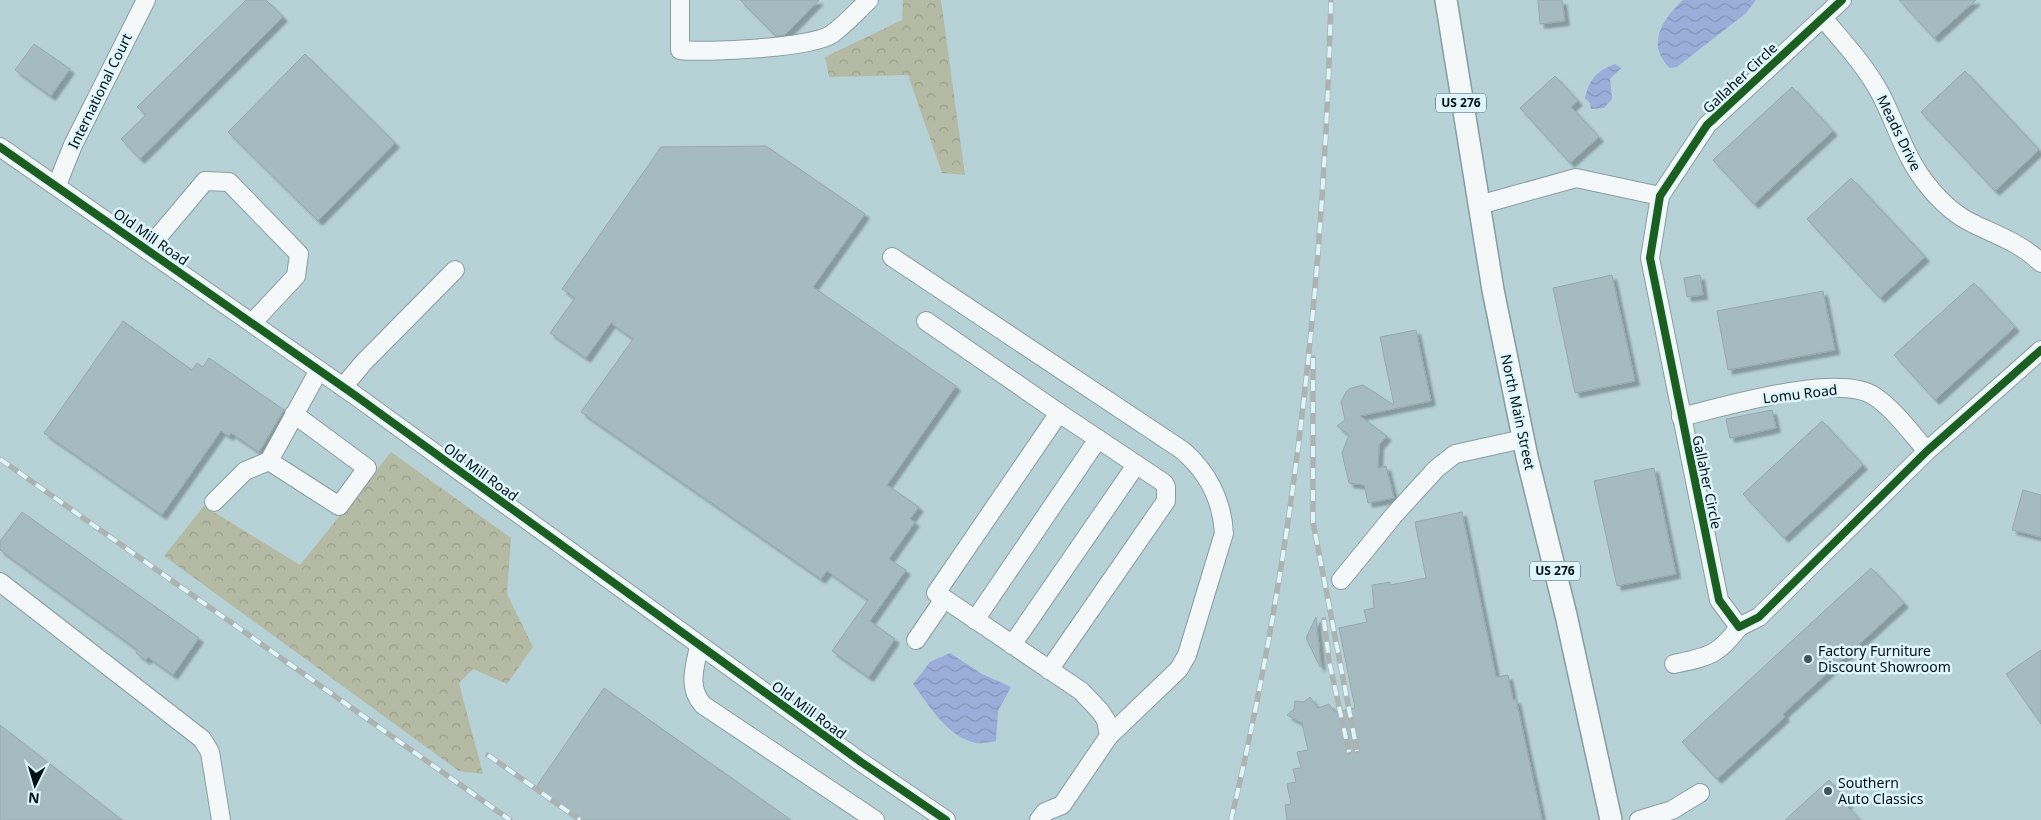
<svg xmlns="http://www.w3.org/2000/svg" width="2041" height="820" font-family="'Noto Sans',sans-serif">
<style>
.forest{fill:url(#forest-crowns)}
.water{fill:url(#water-waves)}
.building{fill:#a6bbbf;stroke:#94aaae;filter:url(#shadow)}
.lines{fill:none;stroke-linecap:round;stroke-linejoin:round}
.minor-casing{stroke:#889da1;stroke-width:20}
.major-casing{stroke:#889da1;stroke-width:24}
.minor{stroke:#f4f8f9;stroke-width:18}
.major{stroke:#f4f8f9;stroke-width:21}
.rail-casing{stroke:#acb3b3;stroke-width:5.5}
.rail{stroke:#def6fb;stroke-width:4;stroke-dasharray:11;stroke-linecap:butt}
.cycleway-casing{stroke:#def6fb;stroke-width:11}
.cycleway{stroke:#1b5e20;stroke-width:8}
.poi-dot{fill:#415558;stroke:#def6fb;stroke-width:2}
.labels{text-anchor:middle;stroke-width:5;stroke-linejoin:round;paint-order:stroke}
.shield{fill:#def6fb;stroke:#435659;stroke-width:1}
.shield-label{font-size:12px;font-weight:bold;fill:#011114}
.street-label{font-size:14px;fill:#011114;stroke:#def6fb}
.poi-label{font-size:14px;fill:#011114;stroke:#def6fb;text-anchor:start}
</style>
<defs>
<pattern id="forest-crowns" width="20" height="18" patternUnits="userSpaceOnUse" patternTransform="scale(1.25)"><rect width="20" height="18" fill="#b5baa5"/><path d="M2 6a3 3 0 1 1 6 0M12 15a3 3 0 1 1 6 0" fill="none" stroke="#9a9f8d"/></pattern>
<pattern id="water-waves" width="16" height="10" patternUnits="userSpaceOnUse" patternTransform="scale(1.25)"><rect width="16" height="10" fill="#9aaed9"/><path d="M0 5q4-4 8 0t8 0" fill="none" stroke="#8395b9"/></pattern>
<filter id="shadow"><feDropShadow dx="4.5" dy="4.5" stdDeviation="1" flood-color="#0004"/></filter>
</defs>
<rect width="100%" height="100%" fill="#b7d2d7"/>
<g class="forest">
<path d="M903,0h38l24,175 -23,-2 -34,-98 -79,2 -4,-20 77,-37z"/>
<path d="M391,452l120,86 -4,56 26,53 -26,37 -34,-15 -14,14 24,91 -24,-3 -295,-215 40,-50 96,59z"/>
</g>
<g class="water">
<path d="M1683,0h73l-10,13 -69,54 -7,1c-25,-23 -7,-50 13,-68z"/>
<path d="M1615,64l6,4 -11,11 2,20 -8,9 -13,1 -1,-6 -5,-5c5,-20 12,-27 30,-34z"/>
<path d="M950,653l32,21 29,13 -13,24 -2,30c-6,1 -14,3 -20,2 -29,-6 -47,-38 -63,-59l17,-22z"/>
</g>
<g class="building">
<path d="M246,0h20l17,17 -143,142 -19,-20 25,-24 -9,-8z"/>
<path d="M740,0h79l-34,35 -9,1z"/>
<path d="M1538,0h24l3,21 -25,3z"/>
<path d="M1899,0h77l-42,38z"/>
<path d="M34,44l36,25 -19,27 -36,-26z"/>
<path d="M305,54l90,89 -77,78 -90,-89z"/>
<path d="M1965,71l74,79 -44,41 -74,-79z"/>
<path d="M1555,76l23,25 -7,6 28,30 -29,26 -50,-55z"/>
<path d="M1792,87l41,44 -79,73 -41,-44z"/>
<path d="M766,146l99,68 -52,73 143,99 -69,99 32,22 -9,12 5,3 -26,37 17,11 -36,51 25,18 -26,38 -37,-26 36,-51 -41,-29 -6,8 -240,-167 52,-73 -22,-16 -25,35 -36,-25 25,-35 -13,-9 99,-142z"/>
<path d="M1851,178l74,79 -45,41 -73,-79z"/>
<path d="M1612,275l23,106 -60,12 -22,-105z"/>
<path d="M1700,275l3,20 -16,2 -3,-19z"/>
<path d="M1974,283l41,44 -80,73 -41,-45z"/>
<path d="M1823,291l12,59 -107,20 -11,-59z"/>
<path d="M123,321l69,49 5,-7 6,4 6,-9 75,52 -25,42 -28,-19 -2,3 -8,-5 -59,84 -118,-82z"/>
<path d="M1416,330l15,71 -71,15 27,20 -8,9 -1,23 8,-2 8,32 -26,5 -4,-18 -15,-2 -7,-30 7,-18 -12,-9 8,-6 -4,-18 5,-10 5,-4 12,-3 31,20 -14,-68z"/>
<path d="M1772,410l4,18 -46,10 -4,-19z"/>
<path d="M1822,421l41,44 -79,73 -41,-44z"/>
<path d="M1654,468l22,106 -59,12 -23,-105z"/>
<path d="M2023,490l18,5v42l-29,-7z"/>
<path d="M22,512l177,126 -26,37 -25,-18 -2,3 -10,-7 2,-3 -138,-100v-9z"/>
<path d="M1462,512l34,165 12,-2 5,25 3,-1 26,121h-255l-2,-15 6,-1 -4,-20 9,-2 -3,-13 8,-1 -4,-16 11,-2 -6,-27 -15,-8 7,-6 1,-8 9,1 6,-5 8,11 11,-4 6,8 20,-4 -16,-80 28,-6 -3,-12 10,-2 -2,-23 18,-3v3l36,-7 -11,-56z"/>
<path d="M1871,568l33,35 -121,111 2,3 -68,62 -35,-37z"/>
<path d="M1316,617l5,49 -1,1 -14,-29z"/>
<path d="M2041,650v74l-35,-50z"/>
<path d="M604,688l187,132h-209l-46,-33z"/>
<path d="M0,725l122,95h-122z"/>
<path d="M1829,780l20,22 -3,3 14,15h-75z"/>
</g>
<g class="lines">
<defs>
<g id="minor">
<path d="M680,0v50c25,3 133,-2 152,-16 13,-9 25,-23 37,-34"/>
<path d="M1842,0l-135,125 -47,71 -10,62 69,342 20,27 20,-10 168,-166 114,-101"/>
<path d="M1823,18c20,24 42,47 57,75 17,32 25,66 49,94 12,15 29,30 47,38 23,11 46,19 65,38"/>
<path d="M0,147l356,249 505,366 85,58"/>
<path d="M57,185l16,-40 73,-145"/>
<path d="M1479,205l97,-27 84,18"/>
<path d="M147,250l58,-69 24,1 70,72 -3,22 -44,47"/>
<path d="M892,257l290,193c25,21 40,50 42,83l-37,122 -8,14 -70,67 -3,-16 -6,-9 -19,-20 -145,-98 123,-180 105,70 2,4v14l-117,169"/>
<path d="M926,321l133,92"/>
<path d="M343,387l21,-25 91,-92"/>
<path d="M294,414l73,54 -28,38 -70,-45 50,-91"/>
<path d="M1681,417c42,-10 157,-45 193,-21 20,13 37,37 53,55"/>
<path d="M214,502l31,-31 24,-10"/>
<path d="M1341,580l53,-65 42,-46 19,-15 68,-15"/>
<path d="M0,582l202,157 8,13 11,68"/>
<path d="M975,620l123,-181"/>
<path d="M916,640l28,-41"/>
<path d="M1012,645l124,-180"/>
<path d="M699,646c-4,21 -12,41 4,59l172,115"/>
<path d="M1674,664c33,-7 44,-8 65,-37"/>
<path d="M1039,820l6,-8 17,-7 47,-69"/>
<path d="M1639,820l33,-10 28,-17"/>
</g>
<path id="major" d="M1446,0l47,290 34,167 39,158 45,205"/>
</defs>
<use href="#minor" class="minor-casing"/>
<use href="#major" class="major-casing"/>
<use href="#minor" class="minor"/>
<use href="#major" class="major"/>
<defs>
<g id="rail">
<path d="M1313,358v164l44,229"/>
<path d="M0,459l510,361"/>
<path d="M1324,620l5,41 20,91"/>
<path d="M488,755l92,65"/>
<path d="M1231,820c64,-268 93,-545 100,-820"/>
</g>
</defs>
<use href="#rail" class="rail-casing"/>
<use href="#rail" class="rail"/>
<defs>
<g id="cycleway">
<path d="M1842,0l-135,125 -47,71 -10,62 69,342 20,27 20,-10 168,-166 114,-101"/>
<path d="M0,147l356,249 505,366 85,58"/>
</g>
</defs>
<use href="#cycleway" class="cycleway-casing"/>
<use href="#cycleway" class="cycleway"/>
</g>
<g class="poi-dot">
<circle cx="1808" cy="659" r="5"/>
<circle cx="1828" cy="791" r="5"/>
</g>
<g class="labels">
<g class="shield">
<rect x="1436" y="93.5" width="50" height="19" rx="4"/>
<rect x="1530" y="561.5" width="50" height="19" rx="4"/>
</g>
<g class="shield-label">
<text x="1461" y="107">US 276</text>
<text x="1555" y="575">US 276</text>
</g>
<g class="street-label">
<text transform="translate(1740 78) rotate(-43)" y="5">Gallaher Circle</text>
<text transform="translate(100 91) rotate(-64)" y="5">International Court</text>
<text transform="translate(1899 133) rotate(64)" y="5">Meads Drive</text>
<text transform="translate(151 237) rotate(35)" y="5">Old Mill Road</text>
<text transform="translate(1800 394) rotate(-7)" y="5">Lomu Road</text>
<text transform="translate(1518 412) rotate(78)" y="5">North Main Street</text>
<text transform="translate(481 472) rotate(36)" y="5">Old Mill Road</text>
<text transform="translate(1707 482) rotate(78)" y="5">Gallaher Circle</text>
<text transform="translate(809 710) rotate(36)" y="5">Old Mill Road</text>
</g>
<g class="poi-label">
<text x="1818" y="656">Factory Furniture<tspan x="1818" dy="16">Discount Showroom</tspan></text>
<text x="1838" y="788">Southern<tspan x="1838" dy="16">Auto Classics</tspan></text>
</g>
</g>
<g transform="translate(35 785) rotate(185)" stroke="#def6fb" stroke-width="4" paint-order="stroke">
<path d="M0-4L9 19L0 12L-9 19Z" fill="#011114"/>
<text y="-8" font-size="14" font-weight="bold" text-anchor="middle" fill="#011114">N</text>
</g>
</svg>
